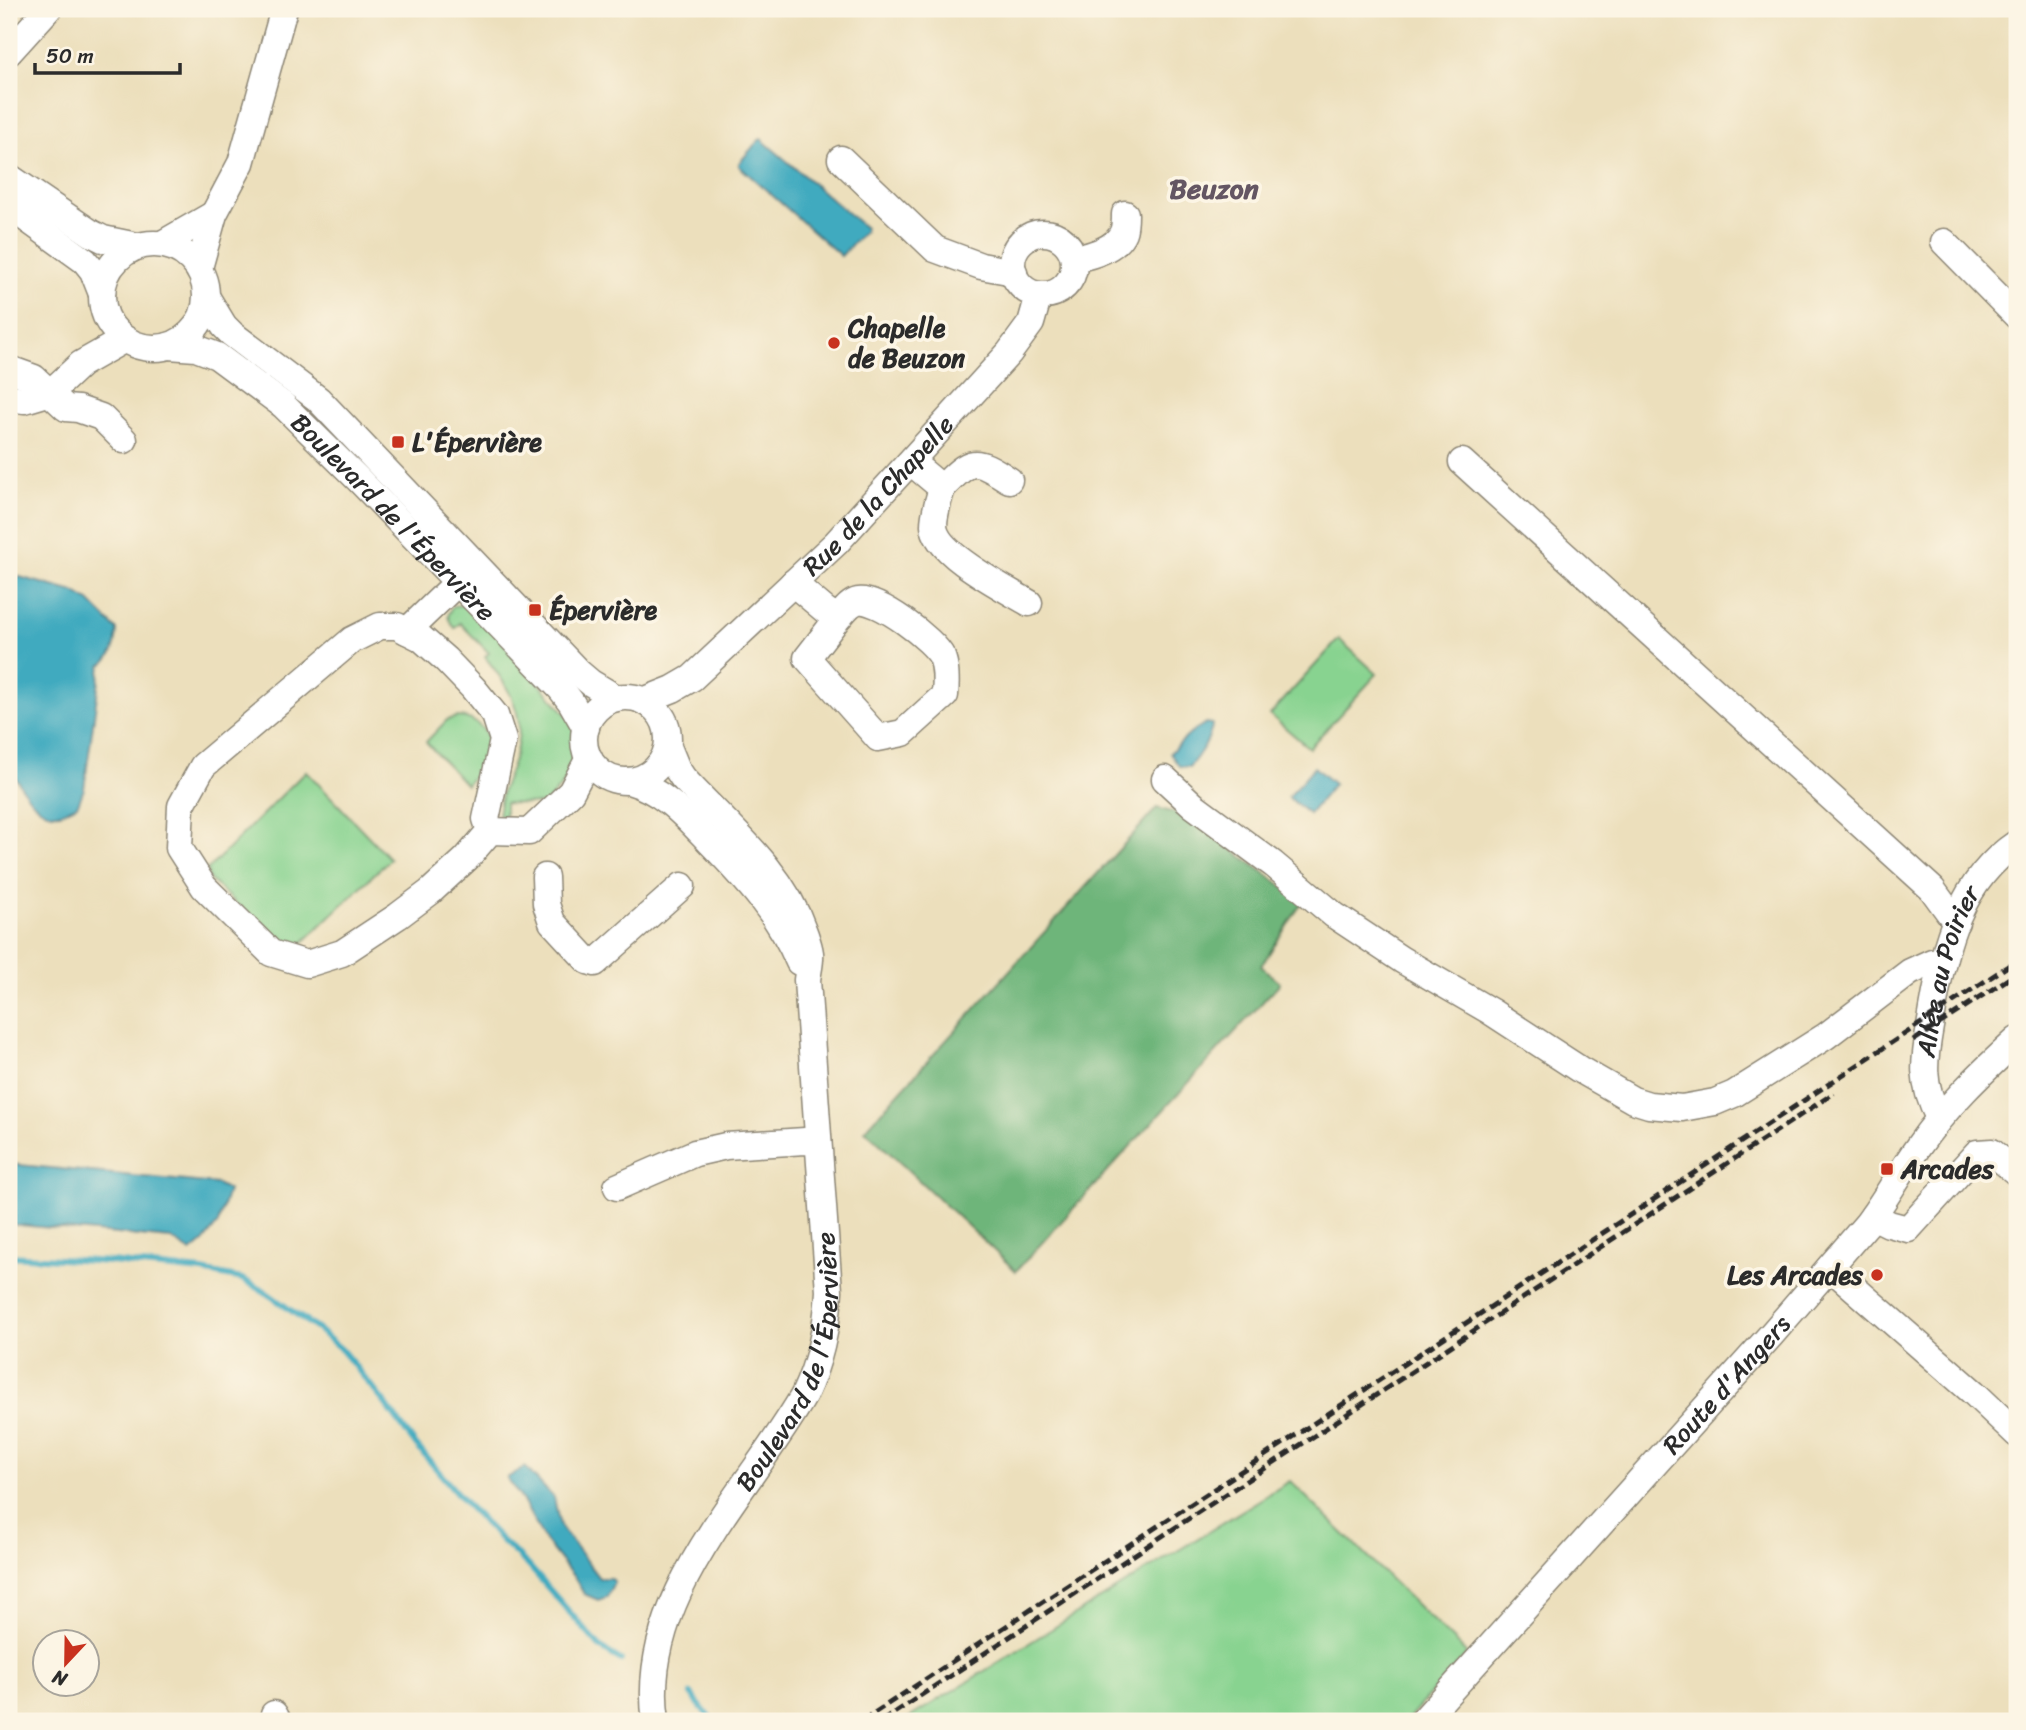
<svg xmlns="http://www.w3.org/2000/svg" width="2026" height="1730" font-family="Sriracha,sans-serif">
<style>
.green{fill:#88d390;stroke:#5a7f5e;stroke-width:2}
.forest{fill:#6eb57a;stroke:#4c7052;stroke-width:2}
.water{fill:#40aabf;stroke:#366a75;stroke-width:2}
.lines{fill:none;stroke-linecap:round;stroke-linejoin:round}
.stream{stroke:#40aabf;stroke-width:6}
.minor-casing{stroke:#8c8574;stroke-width:29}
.minor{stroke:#fff;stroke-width:26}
.rail{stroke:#2b2b2b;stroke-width:5;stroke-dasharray:10 5;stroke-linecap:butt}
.poi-dot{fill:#c8321e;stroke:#fcf5e5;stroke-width:2.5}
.labels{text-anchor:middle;stroke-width:7;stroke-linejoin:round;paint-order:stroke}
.poi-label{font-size:26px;font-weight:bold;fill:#2b2b2b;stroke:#fcf5e5;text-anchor:start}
.street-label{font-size:26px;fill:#2b2b2b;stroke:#fcf5e5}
.neighbourhood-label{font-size:28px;font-weight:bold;fill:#645663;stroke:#fcf5e5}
</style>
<rect width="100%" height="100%" fill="#fcf5e5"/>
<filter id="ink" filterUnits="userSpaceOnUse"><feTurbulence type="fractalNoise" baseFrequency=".0143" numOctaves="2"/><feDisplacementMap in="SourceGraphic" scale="14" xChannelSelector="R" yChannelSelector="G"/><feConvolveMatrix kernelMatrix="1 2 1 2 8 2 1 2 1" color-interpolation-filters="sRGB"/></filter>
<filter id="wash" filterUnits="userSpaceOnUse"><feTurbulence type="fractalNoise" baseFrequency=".00686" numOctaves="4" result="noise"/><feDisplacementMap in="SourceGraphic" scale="28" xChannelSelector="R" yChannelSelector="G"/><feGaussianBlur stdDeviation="1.57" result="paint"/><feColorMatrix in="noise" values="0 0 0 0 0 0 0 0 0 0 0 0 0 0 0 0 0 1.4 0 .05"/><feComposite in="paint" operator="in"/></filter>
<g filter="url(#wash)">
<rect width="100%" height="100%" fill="#ecdfbc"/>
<g class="green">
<path d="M462,605l14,6 98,112c-1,11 3,25 2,34 -4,20 -17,32 -31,47l-40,-1v15l-7,-3c2,-9 2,-18 5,-27 6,-15 13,-30 15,-47 6,-32 -14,-61 -33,-84l4,-4 -29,-30 -5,5c-8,-9 -9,-12 -2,-22z"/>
<path d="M1339,639l38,35 -68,74 -39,-33z"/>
<path d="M458,717c10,0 17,4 24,11 18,21 -1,41 -16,57l-40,-43 21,-22z"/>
<path d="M306,771l84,88 -94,90 -8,2 -79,-72 -2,-9z"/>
<path d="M1290,1481l177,173 -61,67h-502z"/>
</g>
<path class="forest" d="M1157,808l29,8 117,85 -42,65 19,17 -264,288 -151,-141z"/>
<g class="water">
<path d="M761,139l104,89v3l-24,25 -102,-90v-3l19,-22z"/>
<path d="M9,574l65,18 15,9 28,29c-1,15 -3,26 -16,36l-17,123c-2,4 -4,12 -7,16 -3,2 -7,3 -10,5 -28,15 -47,-25 -58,-44z"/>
<path d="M1206,723l6,1c0,13 -14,33 -23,43l-10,-1 -9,-13 23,-22z"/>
<path d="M1314,767l20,17 -25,30 -21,-17z"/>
<path d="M9,1164l208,20 11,6 -10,33 -15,19 -12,10 -20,-13 -162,-15z"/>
<path d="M525,1467l29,31 6,28 39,52h11l4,4 -7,15 -9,3 -14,-6 -10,-17 -29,-36 -22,-40 -16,-23z"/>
</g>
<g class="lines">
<g class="stream">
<path d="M9,1256l102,6 91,9 40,8 22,12 57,41 20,17 43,53 32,43 52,61 34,35 26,24 73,83 20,12"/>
<path d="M691,1694l21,27"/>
</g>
</g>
</g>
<g filter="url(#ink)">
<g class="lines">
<defs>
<g id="minor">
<path d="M9,52l39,-43"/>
<path d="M841,159l94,90 46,17 33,6"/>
<path d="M9,177l82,56 12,6 34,7"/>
<path d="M9,206l76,55 8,10 9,23"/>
<circle cx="1043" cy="264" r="31"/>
<path d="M1944,242l73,74"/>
<circle cx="154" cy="296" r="52"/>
<path d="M162,244l52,-30"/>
<path d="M1074,259c16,-3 42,-10 49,-27 2,-5 2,-12 2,-18"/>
<path d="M199,268l15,-54 27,-51 43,-154"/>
<path d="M207,298l17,28 8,8 86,65 260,273 13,11 25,15"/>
<path id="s1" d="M169,346l27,2 21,8 66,49 76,75 202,209 10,13 15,26"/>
<path d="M9,369l25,9 32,30 12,1 23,8 23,23"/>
<path d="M9,398l15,2 27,-8 30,-28 44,-25"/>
<path d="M911,462l31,26c-3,11 -8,25 -8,37 0,28 72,64 95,78"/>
<path d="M1462,462l470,427 24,33"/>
<path d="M942,488c29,-30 32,-31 67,-8"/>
<path d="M793,583l32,27 13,8 -31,40 71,80 25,-5 42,-38c1,-11 1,-28 -3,-38 -8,-17 -65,-60 -84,-56 -9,2 -14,11 -20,17"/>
<path d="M407,631l51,-49"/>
<circle cx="626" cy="739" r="42"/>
<path id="s2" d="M643,701l30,-12 19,-11 144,-135 173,-190 22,-30 8,-28"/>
<path d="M1165,779l28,26 80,59 61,51 68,45 88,51 89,58 54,31 16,5 33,3 33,-6 19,-8 92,-58 84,-64 22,-10 10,-1"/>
<path d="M629,781c35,10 57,36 81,61 36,37 69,72 89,120"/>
<path d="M490,831l-24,28 -36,33 -32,24 -56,37 -35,11 -36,-11 -67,-66 -25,-39 2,-42 22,-40 149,-126 28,-14h17l24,12 25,22 27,28 22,27 8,25 -17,79 4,12 39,1 42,-40 18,-34"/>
<path d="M545,877l1,27 6,18 36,39 7,2 87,-77"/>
<path id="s3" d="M1939,1118c-22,-42 -13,-65 -6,-109 11,-64 27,-128 84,-166"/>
<path d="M617,1187l78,-34 31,-7 79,-5 13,1"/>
<path d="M1873,1216l16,8 19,5 69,-76 15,-1 25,21"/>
<path d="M1830,1267l144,126 43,41"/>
<path d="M274,1714l4,7"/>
<path id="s4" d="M656,1721c-19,-123 91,-227 148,-326 16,-34 23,-66 25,-104l-22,-311c1,-9 4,-19 3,-27 -1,-7 -4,-15 -6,-21 -22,-63 -77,-106 -121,-154l-6,-9 -9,-22"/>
<path id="s5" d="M1423,1721l348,-386 96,-111c19,-25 33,-52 51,-77 29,-42 62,-73 99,-107"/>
</g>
</defs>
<use href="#minor" class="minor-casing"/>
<use href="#minor" class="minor"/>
<g class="rail">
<path d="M1913,1041l104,-68"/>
<path d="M862,1721l1155,-761"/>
<path d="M882,1721l952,-628"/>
</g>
</g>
</g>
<g class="poi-dot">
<circle cx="834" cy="343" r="7"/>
<rect x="391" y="435" width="14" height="14" rx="3.5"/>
<rect x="528" y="603" width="14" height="14" rx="3.5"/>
<rect x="1880" y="1162" width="14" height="14" rx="3.5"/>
<circle cx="1877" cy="1275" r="7"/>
</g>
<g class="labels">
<g class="poi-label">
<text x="848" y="337">Chapelle<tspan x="848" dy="30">de Beuzon</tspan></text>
<text x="412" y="451">L'Épervière</text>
<text x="549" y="619">Épervière</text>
<text x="1901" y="1178">Arcades</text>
<text x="1863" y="1284" text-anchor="end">Les Arcades</text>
</g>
<g class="street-label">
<text dy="9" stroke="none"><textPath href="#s2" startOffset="315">Rue de la Chapelle</textPath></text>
<text dy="9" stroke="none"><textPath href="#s1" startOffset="289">Boulevard de l'Épervière</textPath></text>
<text dy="9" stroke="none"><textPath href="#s3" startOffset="152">Allée au Poirier</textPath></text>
<text dy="9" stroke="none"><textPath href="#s4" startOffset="394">Boulevard de l'Épervière</textPath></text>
<text dy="9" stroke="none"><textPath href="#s5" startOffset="453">Route d'Angers</textPath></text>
</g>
<g class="neighbourhood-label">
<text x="1214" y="198">Beuzon</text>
</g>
</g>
<rect width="2026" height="1730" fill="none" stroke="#fcf5e5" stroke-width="35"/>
<g transform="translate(66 1663) rotate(202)"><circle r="33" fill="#fcf5e5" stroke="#a8a49b" stroke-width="2"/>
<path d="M0-5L12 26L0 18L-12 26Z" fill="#c8321e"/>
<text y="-10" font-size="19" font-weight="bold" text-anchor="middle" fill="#2b2b2b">N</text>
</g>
<path d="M35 63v10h145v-10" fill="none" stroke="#2b2b2b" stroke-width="3.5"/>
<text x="46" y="63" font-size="21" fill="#2b2b2b" stroke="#fcf5e5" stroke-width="5" paint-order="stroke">50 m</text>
</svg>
